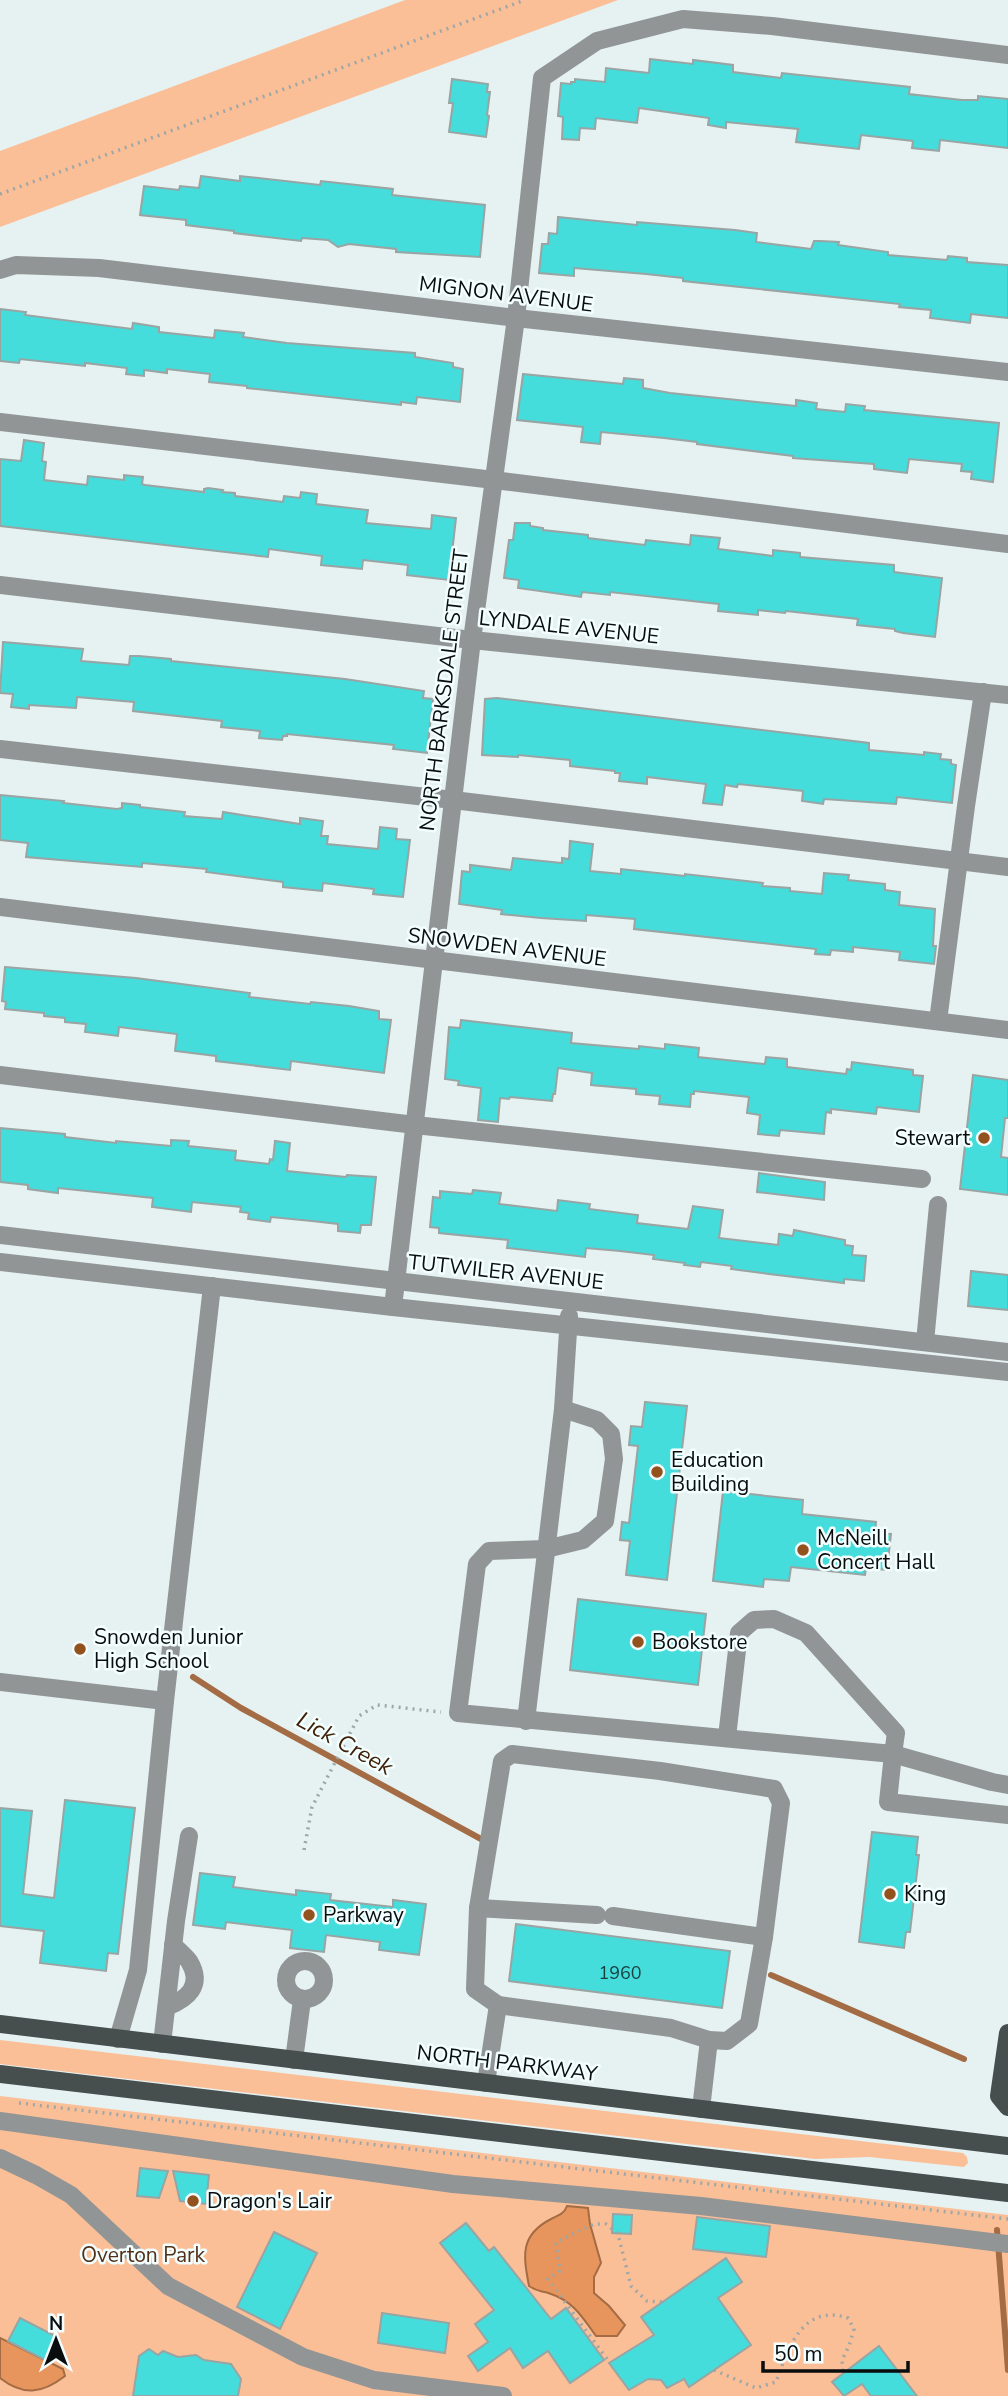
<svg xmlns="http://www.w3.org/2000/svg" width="1008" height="2396" font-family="'Nunito Sans',sans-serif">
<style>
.green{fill:#fbbf98}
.water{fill:#e7955c;stroke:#a46c44;stroke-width:2}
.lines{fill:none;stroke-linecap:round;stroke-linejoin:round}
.stream{stroke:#a46c44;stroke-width:6}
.building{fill:#45dcdc;stroke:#99a4a3;stroke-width:2}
.path{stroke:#9ea6a6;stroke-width:3.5;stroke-dasharray:2 5;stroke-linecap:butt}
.minor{stroke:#919595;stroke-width:18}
.major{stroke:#464e4e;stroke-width:18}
.poi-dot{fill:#93511e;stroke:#f3fefe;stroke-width:2.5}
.labels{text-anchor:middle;stroke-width:5;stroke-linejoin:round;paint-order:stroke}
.number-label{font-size:18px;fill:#184141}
.street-label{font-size:21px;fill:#090d0d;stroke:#f3fefe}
.poi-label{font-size:21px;fill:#090d0d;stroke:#f3fefe;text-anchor:start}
.park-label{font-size:21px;fill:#533119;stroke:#f3fefe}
.water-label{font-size:23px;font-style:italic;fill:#402007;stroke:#f3fefe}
</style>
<rect width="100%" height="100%" fill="#e6f1f1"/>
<g class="green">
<path d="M405,0h213l-618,227v-76z"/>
<path d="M0,2040l963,113 4,4 1,6 -4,4 -95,-10 -54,2 -815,-95z"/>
<path d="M0,2096l1008,119v181h-1008z"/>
</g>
<g class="water">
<path d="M567,2206l21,2 2,16 11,39 -7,14v16l15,13 16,19 -8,11h-21c-13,-18 -23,-35 -45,-42 -10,-4 -12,-1 -22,-8 -6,-31 -9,-51 22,-67 8,-4 13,-5 16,-13z"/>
<path d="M0,2338l63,31 2,7c-23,18 -42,20 -65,2z"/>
</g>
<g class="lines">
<g class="stream">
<path d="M193,1677l48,31 240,131"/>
<path d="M771,1975l193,84"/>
<path d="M997,2230l11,140"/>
</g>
</g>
<g class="building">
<path d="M650,59l43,5v-4l40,5v7l48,6 1,-5 128,14 -1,7 53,6h16v-4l30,3v49l-68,-8 -1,11 -27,-3 1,-7 -52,-6 -2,14 -63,-7 2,-13 -72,-7v6l-18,-3 1,-7 -70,-10 -2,15 -41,-5 -1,11 -15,-1 -1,12 -17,-1 1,-22 -5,-1 3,-33 10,1v-2h4v-3l30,3 1,-14 43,5z"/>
<path d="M452,79l36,5 -1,8h3l-3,23 2,1 -3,21 -37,-5 4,-29h-4z"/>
<path d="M201,176l39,5v-5l80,9 1,-4 72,8 -1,6 93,10 -5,52 -84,-5v-3l-47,-5 -11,3 -10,-7 -26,-2 -1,3 -67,-8v-2l-48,-6v-5l-46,-5 4,-29 35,4 1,-4 19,2z"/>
<path d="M558,217l79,8v-3l98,8 22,3 -1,9 55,7 3,-8h6l19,1 -1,3 50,7v3l59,5 1,-4 19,2v4l41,3v53l-37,-4 -1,9 -40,-5 1,-8 -32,-3 1,-3 -217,-23v-3l-37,-4 -72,-6v8l-35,-3 3,-29h6l1,-11 8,1z"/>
<path d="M0,309l26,3 -1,3 76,10 31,4 1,-6 26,4v5l55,6 1,-8 29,3 -1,4 44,6 128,10v4l38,6v4l10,2 -3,33 -43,-5 -1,7 -15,-2v3l-154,-17v-2l-38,-4 1,-8 -43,-5v4l-23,-3v6l-18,-2 1,-6 -42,-5v3l-65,-7 -1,4 -19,-2z"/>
<path d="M523,374l100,10 1,-6 19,2v8l27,5 126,13v-6l21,3 -1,6 29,3 1,-8 19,2 -1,4 135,13 -6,59 -22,-3 1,-7 -11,-1 1,-7 -53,-5 -2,14 -33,-4v-5l-81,-6v-2l-96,-12v-2l-33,-4 -63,-6 -1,12 -19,-2 2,-15 -66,-7z"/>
<path d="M24,440l20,3 -2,18 4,1 -2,18 43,5 1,-9 36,4v-5l19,2 -1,7 3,1 59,7v-3l4,-1 15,2 -1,2 13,1v3l48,6 1,-6 16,2 1,-6 16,2 -1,10 52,6 -2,13 65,6 1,-14 24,3 -7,62 -42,-5 1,-10 -45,-5 -1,9 -41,-4 1,-9 -53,-7 -1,8 -268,-31v-67l21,2z"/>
<path d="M515,523h15v3l13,2v2l45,5v3l57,7 1,-5 44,5 1,-10 29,3 -2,11 55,7v-6l27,3v4l94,8v7l48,6 -7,59 -32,-4 -8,-2v-2l-38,-4 1,-6 -72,-8 -1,2 -27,-3v5l-40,-4 1,-7 -109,-12v3l-28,-3 -1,5 -63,-9 1,-8 -15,-2 5,-38h4z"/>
<path d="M3,642l80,7 -2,12 48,4 1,-9h9l32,3v2l174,18 79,12 -1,7 10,1 -6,54 -34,-4 1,-4 -107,-11v2h-4l-1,4 -23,-2 1,-7 -39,-4 1,-6 -89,-10 1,-9 -57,-5 -1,11 -47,-3v4l-18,-2 2,-13 -13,-1z"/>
<path d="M497,698l372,45v7l55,5v-3l17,2 -1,5 11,1v4l5,1 -4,38 -55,-6 -1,7 -72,-5 -1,5 -21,-3 1,-10 -65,-7 -1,3 -12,-2 -3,20 -19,-2 3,-19 -59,-7v7l-28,-3 1,-8h-5v-2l-45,-5v-6l-52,-5v2l-36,-2 3,-56z"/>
<path d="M0,795l64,6 -1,2 54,6 5,-1v-5l18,2v2l45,5 -1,4 38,3 1,-7 77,12v-6l23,3 -2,15h7l-1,8 51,5 2,-22 17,2 -1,10 14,1 -7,57 -30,-3 1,-5 -51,-6 -1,8 -39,-4v-5l-77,-10 1,-3 -65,-6v4l-116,-10 2,-14 -28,-3z"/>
<path d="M570,841l23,3 -3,27 31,3v-5l64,7v-2l78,9 -1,3 28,2v3l32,3 2,-21 25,2 -1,5 37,4v6l15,2 -1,13 36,4 -2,37h3l-2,18 -35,-4 1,-8 -47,-5v5l-22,-2 -1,5 -15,-1 1,-5 -182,-20 1,-10 -49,-4v6l-45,-3 -40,-4 1,-4 -43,-6 3,-33 8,1v-7l41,5 2,-12 49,5v-5l7,1z"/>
<path d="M5,967l131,11 114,15 -1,4 61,7 1,-2 38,4 30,5v8l12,1 -7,53 -93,-12 -1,9 -74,-9v-5l-41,-5 2,-17 -58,-7 -1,9 -33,-4 1,-8 -21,-2v-4l-21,-2v-3l-39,-4 1,-7 -4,-1z"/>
<path d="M461,1020l111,13 -1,10 68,6v-3l26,3v-5l34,4 -1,9 67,7 1,-7 21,2v8l59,7 1,-5 4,1 1,-8 61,8v5l10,1 -4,36 -42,-5 -1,7 -45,-5v4l-5,-1 -2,22 -44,-4 -1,6 -21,-2 2,-19 -13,-2 2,-16 -55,-6v3h-3l-1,13 -31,-3 1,-8 -24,-2v-5l-45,-4 1,-12 -34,-5 -3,26h-2l-1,7 -42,-4 -1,2 -9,-1 -2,24 -20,-2 3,-32 -23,-3 1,-4 -14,-2 4,-52 11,1z"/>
<path d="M973,1075l35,5v38h-3l-4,39 7,1v37l-48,-6z"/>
<path d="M0,1128l65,6v3l51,6v-2l55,5v-6l18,1 -1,5 48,5 -1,9 34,4 1,-5 3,1 2,-19 15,2 -3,28 59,6 1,-2 29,2 -5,48h-10l-1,8 -22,-2v-7l-26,-3 -41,-4 -1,5 -22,-3 1,-6 -9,-1 1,-5 -49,-5 -1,10 -39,-5 1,-9 -95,-10v5l-30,-4v-4l-28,-3z"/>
<path d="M759,1173l66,9 -1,18 -67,-8z"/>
<path d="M473,1190l28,3 -2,11 58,7 1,-11 32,4 -1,5 49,6 -1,8 51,6 5,-23 30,4 -4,28 59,7 1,-11 14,2 1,-6 51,10v5l8,1 -1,9 14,1 -2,25 -20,-2v4l-75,-9 -38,-5 1,-3 -31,-4 -1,5 -16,-2 1,-2 -32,-4 1,-4 -34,-4 -34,-3 -1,9 -78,-9 1,-8 -69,-7v-5l-9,-1 3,-30 7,1v-7l32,3z"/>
<path d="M971,1271l37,4v35l-40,-4z"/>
<path d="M645,1402l42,4 -20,174 -41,-5 4,-34 -10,-1 2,-18 7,1 9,-77 -9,-1 2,-19 11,1z"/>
<path d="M723,1491l80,9 -1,14 74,8 -1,11 16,1 -4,36 -21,-2 -1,7 -74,-8 -2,14 -25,-2 -1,8 -50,-6z"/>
<path d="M578,1599l128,15 -8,71 -128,-15z"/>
<path d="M65,1800l70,8 -17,146 -10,-1 -2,18 -66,-8 4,-32 -44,-5v-118l32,3 -9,83 31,4z"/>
<path d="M872,1832l46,5 -2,18h3l-9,77h-4l-2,16 -45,-6z"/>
<path d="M200,1873l35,4 -2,10 63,8v-5l35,4 -1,6 63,7v-7l33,4 -7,51 -40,-5 1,-8 -54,-7 -2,17 -34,-4 2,-18 -66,-8 -1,7 -32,-4z"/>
<path d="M516,1924l214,27 -8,57 -213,-27z"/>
<path d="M140,2168l28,3 -9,27 -22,-2z"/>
<path d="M173,2171l36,4 -3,29 -26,-3z"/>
<path d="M613,2214l19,1 -1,19 -19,-1z"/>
<path d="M697,2217l73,9 -4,31 -73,-8z"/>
<path d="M466,2223l23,28 5,-4 57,72 15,-11 38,52 -34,23 -22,-32 -25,17 -13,-20 -32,23 -10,-15 20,-14 -13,-18 19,-14 -54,-67z"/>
<path d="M274,2232l43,21 -37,76 -43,-22z"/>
<path d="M726,2258l16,24 -24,16 33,47 -62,42 -5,-8 -17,9 -6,-8 -13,-1 -19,11 -20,-27 45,-28 -13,-18z"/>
<path d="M382,2313l67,10 -4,30 -67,-10z"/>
<path d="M20,2318l37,19 -12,23 -37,-19z"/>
<path d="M879,2346l38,50h-46l-9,-12 -18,12 -12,-14z"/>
<path d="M149,2349l9,6 5,-4 15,6 18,-2 8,5 27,4 10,15 -3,17h-105l6,-40z"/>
</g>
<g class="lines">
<g class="path">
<path d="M0,194l525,-194"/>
<path d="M304,1850l8,-43 47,-91 18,-11 64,7"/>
<path d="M19,2103l989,116"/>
<path d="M607,2359l-59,-80 12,-8 -4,-29 38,-18h12l12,10 13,52 16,15 15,1"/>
<path d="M714,2370l42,18 20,-6c12,-33 26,-79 72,-64l6,11 -5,17 -7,14 1,13"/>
</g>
<g class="minor">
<path d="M0,270l16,-5 83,3 417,50 492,54"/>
<path d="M0,422l494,58 514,64"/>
<path d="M0,585l472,55 536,55"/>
<path d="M0,749l453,51 555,67"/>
<path d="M0,907l1008,123"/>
<path d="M938,1021l28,-215 17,-114"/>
<path d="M0,1075l415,50 507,54"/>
<path d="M0,1235l1008,117"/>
<path d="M0,1262l393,45 615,65"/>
<path d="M393,1307l79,-667 44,-322 26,-240 55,-37 86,-22 89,7 236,29"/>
<path d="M925,1342l13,-137"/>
<path d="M563,1409l34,11 14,14 3,25 -9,62 -22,19 -37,9 -57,2 -12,13 -19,149 435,41 3,-21 -90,-100 -32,-14 -20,1 -15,13 -12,104"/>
<path d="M0,1682l165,19"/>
<path d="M526,1721l37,-312 6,-93"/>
<path d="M1008,1785l-16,-3 -99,-28 -5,48 120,13"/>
<path d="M478,1908l24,-147 10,-7 148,17 114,18 7,14 -17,134 -15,87 -22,17 -18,-1 -38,-12 -173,-23 -12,78"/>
<path d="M613,1916l151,21"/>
<circle cx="305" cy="1980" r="19"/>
<path d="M498,2005l-23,-16 3,-81 119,7"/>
<path d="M167,2007c20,-8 37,-21 22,-46 -4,-5 -11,-11 -16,-16"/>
<path d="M118,2039l20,-69 27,-269 47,-415"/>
<path d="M162,2044l14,-123 13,-85"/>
<path d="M294,2060l8,-60"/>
<path d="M701,2109l8,-69"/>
<path d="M0,2121l453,63 248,22 307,38"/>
<path d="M0,2158l36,17 35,20 97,91 135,71 71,23 129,16"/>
</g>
<g class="major">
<path d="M0,2024l1008,122"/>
<path d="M1008,2033l-9,63 9,11"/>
<path d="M0,2074l1008,119"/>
</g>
</g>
<g class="poi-dot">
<circle cx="984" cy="1138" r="7"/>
<circle cx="657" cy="1472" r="7"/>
<circle cx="803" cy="1550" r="7"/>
<circle cx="638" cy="1642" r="7"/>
<circle cx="80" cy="1649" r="7"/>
<circle cx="890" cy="1894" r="7"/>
<circle cx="309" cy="1915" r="7"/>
<circle cx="193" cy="2201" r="7"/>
</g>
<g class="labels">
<g class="number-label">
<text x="620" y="1979">1960</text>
</g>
<g class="street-label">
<text transform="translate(506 294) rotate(7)" y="7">MIGNON AVENUE</text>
<text transform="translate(569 627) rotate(6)" y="7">LYNDALE AVENUE</text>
<text transform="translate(444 690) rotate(-83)" y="7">NORTH BARKSDALE STREET</text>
<text transform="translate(507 947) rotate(7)" y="7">SNOWDEN AVENUE</text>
<text transform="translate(506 1272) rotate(6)" y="7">TUTWILER AVENUE</text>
<text transform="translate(507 2063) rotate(7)" y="7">NORTH PARKWAY</text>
</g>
<g class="poi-label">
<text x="970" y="1145" text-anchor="end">Stewart</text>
<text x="671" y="1467">Education<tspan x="671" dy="24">Building</tspan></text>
<text x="817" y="1545">McNeill<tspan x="817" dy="24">Concert Hall</tspan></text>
<text x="94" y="1644">Snowden Junior<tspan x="94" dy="24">High School</tspan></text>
<text x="652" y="1649">Bookstore</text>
<text x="904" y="1901">King</text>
<text x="323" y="1922">Parkway</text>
<text x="207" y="2208">Dragon's Lair</text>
</g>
<g class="park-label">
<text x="143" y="2262">Overton Park</text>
</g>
<g class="water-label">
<text transform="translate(345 1743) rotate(29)" y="8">Lick Creek</text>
</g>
</g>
<g transform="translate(56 2340)" stroke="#f3fefe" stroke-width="5" paint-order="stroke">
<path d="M0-5L12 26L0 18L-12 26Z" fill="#090d0d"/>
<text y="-10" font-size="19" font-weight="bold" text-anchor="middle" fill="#090d0d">N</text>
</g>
<path d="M763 2361v10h145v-10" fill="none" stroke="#090d0d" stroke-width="3.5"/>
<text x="774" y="2361" font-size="21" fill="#090d0d" stroke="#f3fefe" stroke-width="5" paint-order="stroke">50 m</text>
</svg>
